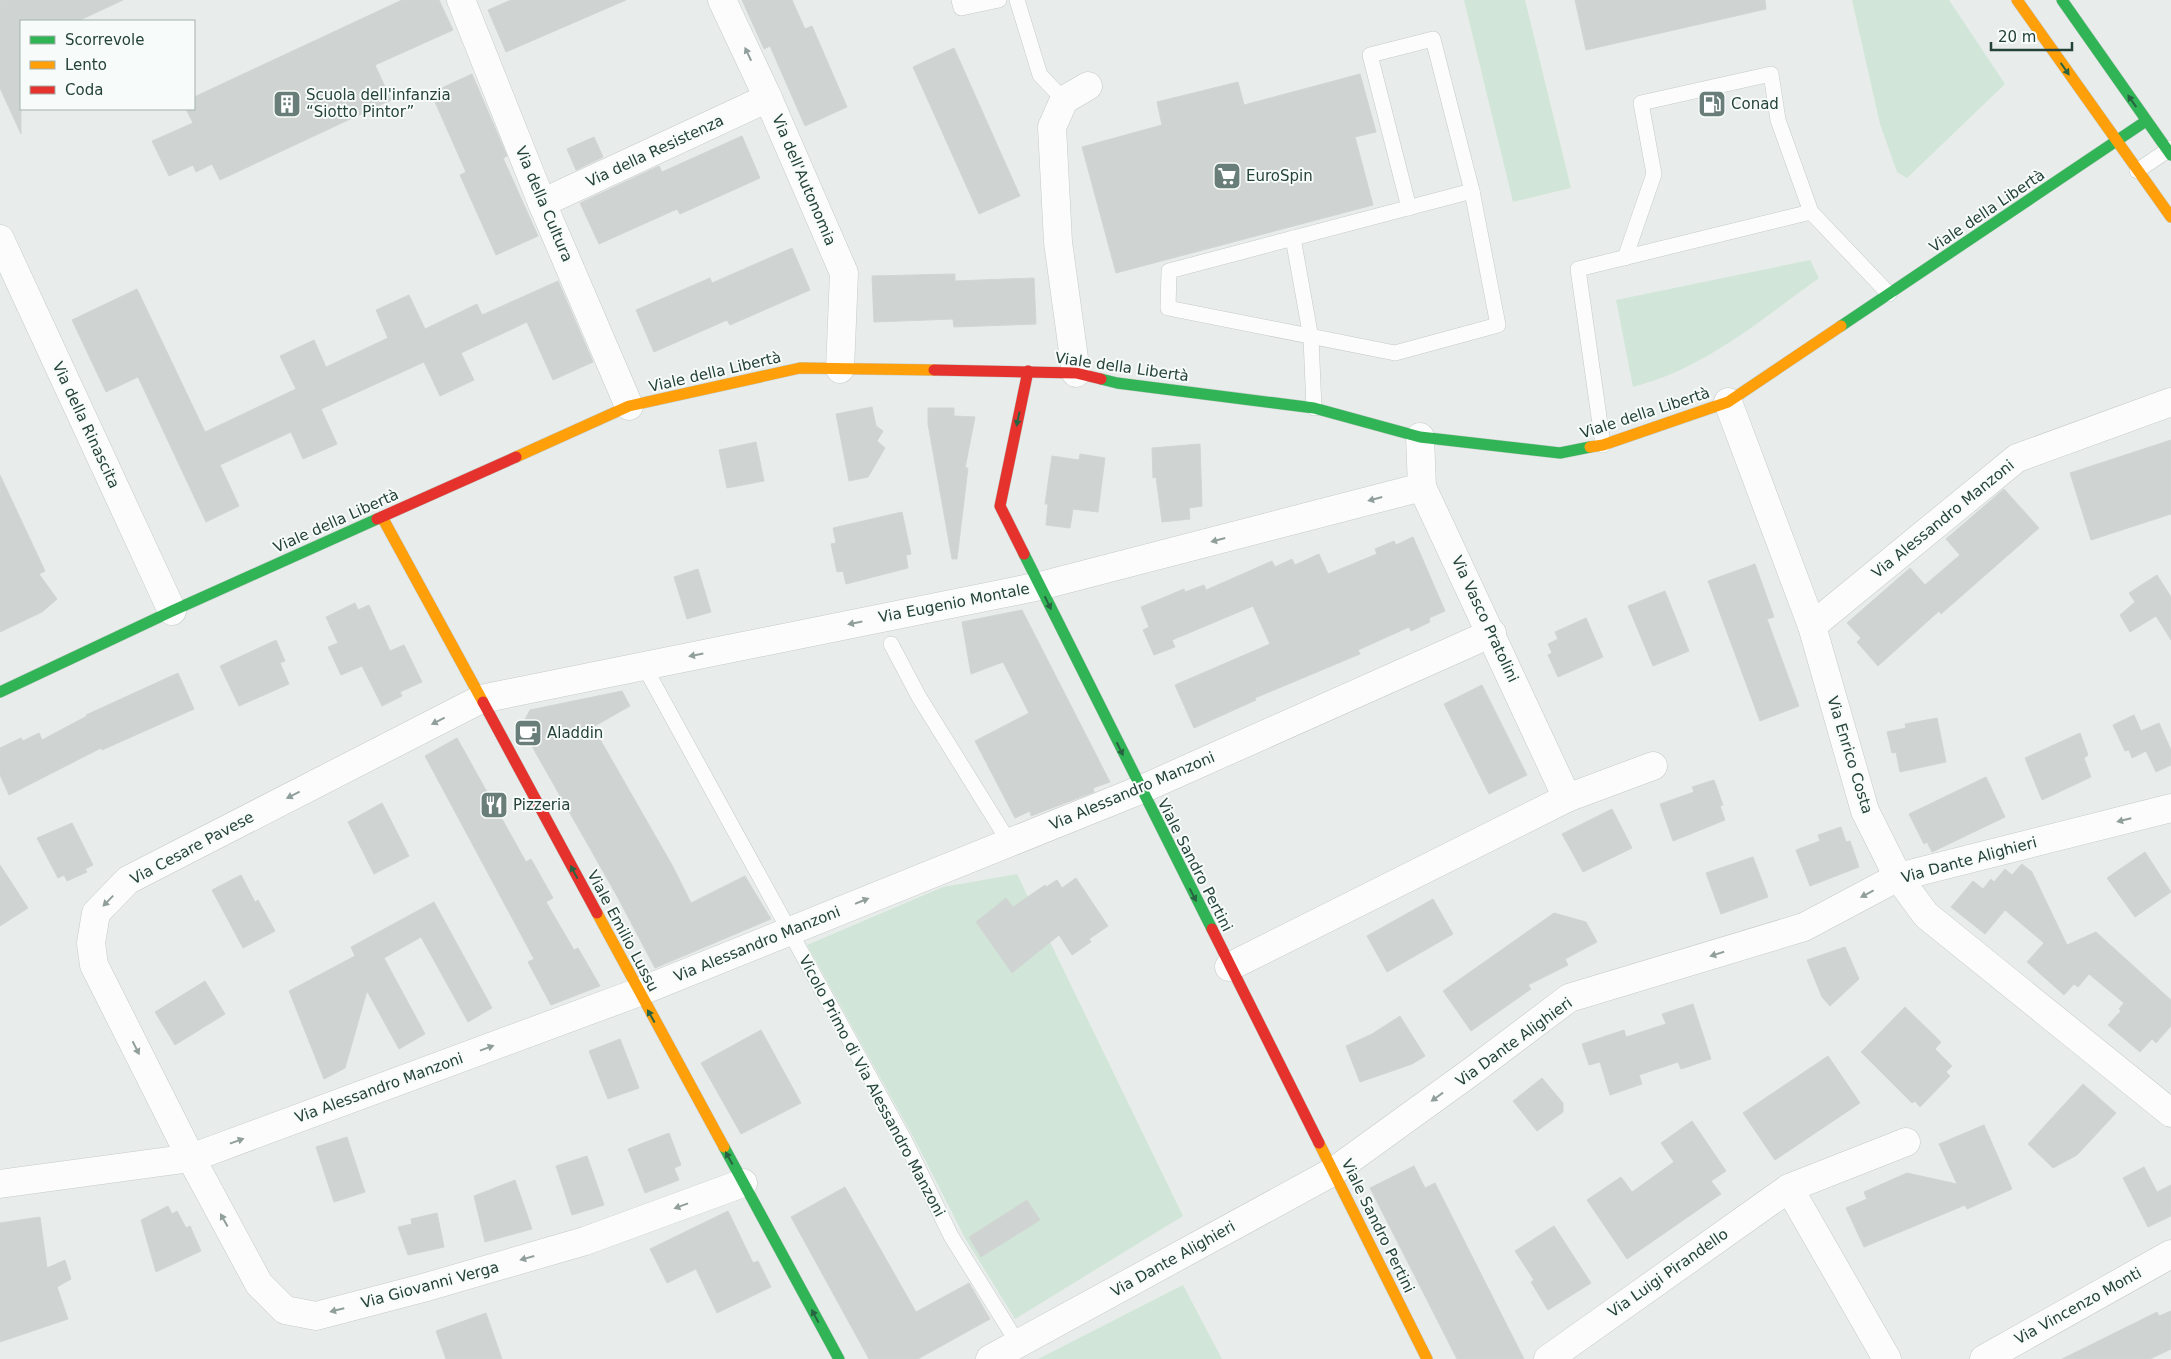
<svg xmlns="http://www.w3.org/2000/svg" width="2171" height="1359" font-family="'DejaVu Sans',sans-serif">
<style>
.green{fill:#d1e6d8}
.building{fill:#cfd4d2;stroke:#d1d6d4}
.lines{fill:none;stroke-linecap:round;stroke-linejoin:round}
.lane-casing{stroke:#c5cac8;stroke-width:16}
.street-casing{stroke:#c5cac8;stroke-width:29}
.fast-casing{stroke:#c3cbc8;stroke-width:12}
.slow-casing{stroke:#c3cbc8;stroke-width:12}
.jam-casing{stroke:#c3cbc8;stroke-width:12}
.lane{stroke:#fcfcfc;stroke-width:15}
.street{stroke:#fcfcfc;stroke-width:28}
.fast{stroke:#30b455;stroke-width:11}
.slow{stroke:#ff9f0a;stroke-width:11}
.jam{stroke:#e5322d;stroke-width:11}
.oneway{fill:#909f9b}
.oneway2{fill:#286442}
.labels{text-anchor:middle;stroke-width:4;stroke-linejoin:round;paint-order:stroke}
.poi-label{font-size:15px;fill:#24423a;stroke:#f7fbf9;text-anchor:start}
.street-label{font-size:15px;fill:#24423a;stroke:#f7fbf9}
</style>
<rect width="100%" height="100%" fill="#e8edeb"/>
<g class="green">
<path d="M1464,0h61l46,188 -58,14z"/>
<path d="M1852,0h97l56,84 -98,94 -10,-6 -17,-48z"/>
<path d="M1810,260l9,18c-58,42 -115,91 -186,109l-17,-87z"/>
<path d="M1017,874l166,342 -168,103 -50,-81 -48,-94 -110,-199 136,-58z"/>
<path d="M1183,1285l39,74h-184z"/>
</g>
<g class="building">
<path d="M0,0h123l-45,21h-57v113l-21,-46z"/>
<path d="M402,0h37l14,30 -78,35 16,35 -171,80 -8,-16 -16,8 -3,-7 -24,11 -17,-35 41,-18 -7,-14h8v-12z"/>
<path d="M511,0h115l-120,52 -18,-42z"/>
<path d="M742,0h50l13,29 7,-3 35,81 -42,19 -35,-80 -6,3z"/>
<path d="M1575,0h190l1,9 -180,41z"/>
<path d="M954,48l66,148 -41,18 -66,-147z"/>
<path d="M472,74l35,82 -4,2 35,78 -42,19 -36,-80 6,-3 -35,-79z"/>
<path d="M1360,74l16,58 -21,5 18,68 -257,68 -34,-126 80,-22 -5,-23 81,-20 6,23z"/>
<path d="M742,136l18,42 -80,36 -3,-5 -78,35 -19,-41 79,-37 3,6z"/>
<path d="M594,137l9,20 -27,13 -9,-21z"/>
<path d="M792,248l18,42 -80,35 -3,-5 -73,32 -18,-42 74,-32 2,5z"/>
<path d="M955,274v7l79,-3 2,46 -82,3 -1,-8 -79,3 -2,-46z"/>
<path d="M558,281l35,81 -40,18 -26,-58 -66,31 13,27 -34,16 -16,-34 -103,47 16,35 -34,15 -12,-27 -71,33 19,41 -33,16 -68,-145 -32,15 -34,-72 65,-31 68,143 91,-43 -16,-33 34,-16 12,27 62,-29 -12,-28 33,-15 16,34 52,-25 5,11z"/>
<path d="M872,407l4,19 7,5 -6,10 8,7 -17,29 -19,4 -13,-67z"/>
<path d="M928,408h26v8l21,1 -10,51h3l-11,91h-5l-24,-135z"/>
<path d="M2171,440v74l-80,26 -21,-67z"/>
<path d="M756,442l8,39 -37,7 -8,-38z"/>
<path d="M1200,444l2,62 -13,2 1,11 -28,3 -6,-45 -3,1 -1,-30z"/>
<path d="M1080,454l25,4 -7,54 -25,-3 -3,19 -24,-3 2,-21h-3l7,-48 27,4z"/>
<path d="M0,475l45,96 -6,3 18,25 -15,13 -42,20z"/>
<path d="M2004,489l35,39 -98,86 -2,-3 -61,55 -21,-24 4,-4 -14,-15 63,-55 15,17 35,-30 -14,-16z"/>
<path d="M902,512l9,42 -5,1 2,13 -62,16 -3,-13 -6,1 -6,-28 5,-1 -3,-15z"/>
<path d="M1413,537l32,74 -16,7 1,4 -19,9 -2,-4 -51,23 2,4 -105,44 1,2 -62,28 -19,-43 95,-41 -17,-38 -81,34 3,7 -21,8 -11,-25 6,-3 -8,-20 43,-18 1,3 19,-7 2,5 66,-29 3,6 17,-8 3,6 24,-11 9,20 49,-20 -2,-5 19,-8 2,4z"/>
<path d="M1755,564l19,53 -7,2 32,87 -39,15 -52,-140z"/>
<path d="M698,569l13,43 -24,7 -13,-42z"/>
<path d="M2157,575l14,22v43l-15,-24 -26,16 -10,-17 15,-13 -6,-9z"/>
<path d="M1665,591l24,60 -36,15 -25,-60z"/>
<path d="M355,603l3,7 11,-5 21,46 14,-6 18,37 -22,10 2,4 -20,10 -20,-40 -21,9 -13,-28 10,-4 -12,-26z"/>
<path d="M1022,610l88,172 -17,6 1,4 -63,24 -1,-5 -15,7 -40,-77 54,-28 -26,-51 -32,12 -9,-52z"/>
<path d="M1586,618l17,39 -45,20 -10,-22 4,-2 -4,-9 10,-5 -3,-7z"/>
<path d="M276,640l9,21 -5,2 9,21 -50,22 -19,-40z"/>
<path d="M178,673l16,36 -92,41 -1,-2 -92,47 -9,-20v-27l21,-10 2,3 16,-8 3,7 45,-24 -1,-1z"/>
<path d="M1482,685l45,90 -38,19 -45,-90z"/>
<path d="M622,691l8,15 -37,21 79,138 19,38 54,-27 26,43 -116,49 -38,-72 -96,-169 9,-17z"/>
<path d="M2134,715l7,16 18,-8 12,27v15l-15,7 -10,-21 -14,7 -3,-8 -4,1 -12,-26z"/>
<path d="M1937,718l9,44 -46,10 -4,-20 -4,1 -5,-21 19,-4 -1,-4z"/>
<path d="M2080,733l8,22 -4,3 7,19 -49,23 -17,-42z"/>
<path d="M457,738l69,124 5,-3 22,39 -7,4 28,48 4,-2 22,38 -49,19 -23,-43 6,-3 -109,-203z"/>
<path d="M1986,777l19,40 -73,35 -5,-10 -3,2 -15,-30z"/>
<path d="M1714,780l9,25 -3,1 5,14 -52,21 -13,-37 34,-12 -2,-5z"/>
<path d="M382,803l27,53 -35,18 -26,-52z"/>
<path d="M1612,809l20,39 -49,24 -21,-38z"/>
<path d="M72,823l21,42 -8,4 2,3 -20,9 -3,-6 -6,3 -21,-40z"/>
<path d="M1841,827l5,15 4,-1 9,26 -49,19 -14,-36 24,-9 -2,-6z"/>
<path d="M2145,852l26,40 -36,25 -28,-39z"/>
<path d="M1753,857l15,40 -47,17 -15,-41z"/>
<path d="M2022,864l10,8 35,73 29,-13 75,68v26l-15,17 -4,-4 -12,13 -32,-27 13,-14 -2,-2 5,-6 -35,-29 -11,13 -4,-3 -10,11 -37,-33 17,-19 -39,-33 -20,24 -34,-27 22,-26 10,8 8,-10 3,3 11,-13 7,6z"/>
<path d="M0,865l28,43 -28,18z"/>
<path d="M241,875l14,27 3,-2 17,31 -32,17 -31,-58z"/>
<path d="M1076,878l32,48 -19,13 2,3 -19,13 -13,-20 -47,38 -36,-51 30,-24 7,9 32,-22 1,2 11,-7 5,8z"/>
<path d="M1433,899l20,35 -66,38 -20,-36z"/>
<path d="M434,902l58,106 -24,14 -47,-85 -37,21 41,76 -26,15 -32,-58 -22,77 -21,11 -35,-88 66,-35 -4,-9z"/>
<path d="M1554,913l32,9 11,20 -32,17 3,6 -40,20 3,4 -60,42 -28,-40z"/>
<path d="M1845,947l14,32 -29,27 -8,-9 -15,-37z"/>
<path d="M205,981l20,33 -50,31 -20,-33z"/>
<path d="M1693,1004l18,55 -30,10 -3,-7 -39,13 3,9 -32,11 -10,-33 -11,3 -7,-21 42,-14 2,7 40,-13 -4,-10z"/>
<path d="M1905,1007l36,35 -6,7 17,17 -6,6 4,4 -30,31 -5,-6 -3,2 -51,-51z"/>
<path d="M1400,1016l25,40 -13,8 -52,18 -14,-36 26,-12z"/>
<path d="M761,1030l40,73 -60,31 -40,-71z"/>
<path d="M620,1039l19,49 -31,11 -19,-48z"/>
<path d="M1828,1056l32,47 -85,57 -32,-47z"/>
<path d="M1542,1078l21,25v9l-26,19 -24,-30z"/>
<path d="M2083,1084l33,29 -39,42 -24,13 -25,-24z"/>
<path d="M1692,1121l34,50 -15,10 10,13 -94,65 -40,-59 34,-23 11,15 42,-30 -13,-19z"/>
<path d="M1984,1125l28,64 -45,20 -2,-4 -101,42 -18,-39 21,-9 -3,-7 43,-19 50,11 -18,-40z"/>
<path d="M669,1133l12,32 -7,3 5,12 -34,13 -17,-44z"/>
<path d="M347,1137l18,55 -31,10 -18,-55z"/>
<path d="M587,1156l17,49 -32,10 -16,-49z"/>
<path d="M1414,1166l11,22 10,-5 89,176h-67l-87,-171z"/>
<path d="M2144,1167l13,25 14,-7v31l-23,11 -25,-49z"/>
<path d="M515,1180l17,49 -47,13 -11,-46z"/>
<path d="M845,1187l71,125 53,-29 21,36 -72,40h-49l-78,-142z"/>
<path d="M1027,1200l13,20 -59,37 -12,-20z"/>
<path d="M168,1206l4,8 5,-3 9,17 4,-2 11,25 -45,21 -15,-52z"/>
<path d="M728,1211l25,52 5,-2 13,26 -54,26 -21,-44 -29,14 -17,-34z"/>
<path d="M437,1213l7,34 -36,8 -10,-28 14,-3 -1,-5z"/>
<path d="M40,1217l7,51 18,-8 6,19 -14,8 11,32 -68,23v-119z"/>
<path d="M1554,1226l37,57 -43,27 -17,-28 3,-2 -19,-29z"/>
<path d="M2171,1311v38l-21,10h-88l95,-47 2,4z"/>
<path d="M486,1313l16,46h-56l-10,-28z"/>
</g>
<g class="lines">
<defs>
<g id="lane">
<path d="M959,0l2,8 38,-8"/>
<path d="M1017,0l23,75 24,25"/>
<path d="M2137,171l34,-23"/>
<path d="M1472,191l26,134 -103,28 -227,-45 1,-37z"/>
<path d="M1409,208l-39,-153 63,-16 39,152"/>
<path d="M1293,238l18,100 3,70"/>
<path d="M1625,258l29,-84 -13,-71 130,-29 7,46 33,92"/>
<path d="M1603,445l-25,-176 233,-57 78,82"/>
<path d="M891,644l28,53 90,145"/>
<path d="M644,666l262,477 45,93 68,109"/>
</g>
<g id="street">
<path d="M461,0l81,203 87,203"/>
<path d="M722,0l46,98 76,175 -4,96"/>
<path d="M542,203l226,-105"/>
<path d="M0,239l172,372"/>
<path d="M1076,373l-18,-131 -6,-115 12,-27 24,-14"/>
<path d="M1728,402l84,224 53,185 33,66 28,38 245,198"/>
<path d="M1420,437l2,50 145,311"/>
<path d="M1812,626l205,-168 154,-56"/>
<path d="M1229,967l338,-169 86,-32"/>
<path d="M743,1183l-158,58 -162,47 -107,28 -31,-6 -26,-26 -68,-126 -97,-193 -3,-22 5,-30 32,-33 353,-181 559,-113 382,-99"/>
<path d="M0,1184l191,-26 448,-166 501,-202 352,-157"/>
<path d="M1789,1188l117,-46"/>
<path d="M990,1359l344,-188 141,-102 94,-71 235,-71 94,-50 273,-69"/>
<path d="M1548,1359l241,-171 98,171"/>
<path d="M1984,1359l187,-105"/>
</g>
<g id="fast">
<path d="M2062,0l109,155"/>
<path d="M1841,326l305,-205"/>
<path d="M1101,379l16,4 197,25 106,29 140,16 30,-6"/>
<path d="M1024,554l188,375"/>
<path d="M0,692l172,-81 205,-92"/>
<path d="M724,1147l115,212"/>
</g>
<g id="slow">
<path d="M2017,0l154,217"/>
<path d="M1590,447l13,-2 125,-43 113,-76"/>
<path d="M516,457l113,-51 171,-38 134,2"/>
<path d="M382,517l101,185"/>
<path d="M597,913l127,234"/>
<path d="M1319,1143l108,216"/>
</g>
<g id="jam">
<path d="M934,370l142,3 25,6"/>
<path d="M377,519l139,-62"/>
<path d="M1024,554l-24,-48 28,-135"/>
<path d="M483,702l114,211"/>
<path d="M1212,929l107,214"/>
</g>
</defs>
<use href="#lane" class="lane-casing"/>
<use href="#street" class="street-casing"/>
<use href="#fast" class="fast-casing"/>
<use href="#slow" class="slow-casing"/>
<use href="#jam" class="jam-casing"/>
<use href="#lane" class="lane"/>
<use href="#street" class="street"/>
<use href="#fast" class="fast"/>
<use href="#slow" class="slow"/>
<use href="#jam" class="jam"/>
</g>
<defs><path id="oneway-solid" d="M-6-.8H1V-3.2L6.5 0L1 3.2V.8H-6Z" transform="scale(1.25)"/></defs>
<g class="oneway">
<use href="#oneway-solid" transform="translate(748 54) rotate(-115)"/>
<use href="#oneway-solid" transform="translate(1375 499) rotate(165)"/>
<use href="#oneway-solid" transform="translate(1218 540) rotate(165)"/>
<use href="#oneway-solid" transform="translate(855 623) rotate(169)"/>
<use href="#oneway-solid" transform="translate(696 655) rotate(169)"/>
<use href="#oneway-solid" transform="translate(438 721) rotate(153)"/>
<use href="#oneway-solid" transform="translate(293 795) rotate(153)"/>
<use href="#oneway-solid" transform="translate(2124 820) rotate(166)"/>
<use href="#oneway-solid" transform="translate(1867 894) rotate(152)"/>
<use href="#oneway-solid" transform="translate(108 901) rotate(134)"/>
<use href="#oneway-solid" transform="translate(862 901) rotate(-22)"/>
<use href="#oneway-solid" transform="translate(1717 954) rotate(163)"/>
<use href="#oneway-solid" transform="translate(136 1048) rotate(63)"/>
<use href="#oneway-solid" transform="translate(487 1048) rotate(-20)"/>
<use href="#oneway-solid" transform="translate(1437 1097) rotate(144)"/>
<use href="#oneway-solid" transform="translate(237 1141) rotate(-20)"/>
<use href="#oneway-solid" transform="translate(681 1206) rotate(160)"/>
<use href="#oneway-solid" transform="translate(224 1220) rotate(-119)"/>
<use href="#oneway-solid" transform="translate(527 1258) rotate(164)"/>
<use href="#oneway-solid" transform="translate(337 1310) rotate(166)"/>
</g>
<g class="oneway2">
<use href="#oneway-solid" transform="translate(2065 69) rotate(55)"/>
<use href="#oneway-solid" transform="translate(2132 101) rotate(-125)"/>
<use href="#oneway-solid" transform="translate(1018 419) rotate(102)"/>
<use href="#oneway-solid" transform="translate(1048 603) rotate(64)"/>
<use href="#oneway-solid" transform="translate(1120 749) rotate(64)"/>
<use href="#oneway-solid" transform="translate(574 872) rotate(-118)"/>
<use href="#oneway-solid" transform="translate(1193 895) rotate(63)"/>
<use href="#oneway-solid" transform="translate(651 1016) rotate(-119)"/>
<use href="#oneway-solid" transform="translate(729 1158) rotate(-119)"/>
<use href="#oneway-solid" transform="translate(815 1316) rotate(-118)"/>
</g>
<defs>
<symbol id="building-square" viewBox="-11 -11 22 22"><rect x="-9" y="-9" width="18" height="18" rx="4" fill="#697e78" stroke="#f7fbf9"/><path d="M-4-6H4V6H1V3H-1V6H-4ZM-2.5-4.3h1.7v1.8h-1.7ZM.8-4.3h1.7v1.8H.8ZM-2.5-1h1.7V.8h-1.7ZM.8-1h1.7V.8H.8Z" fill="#fff"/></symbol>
<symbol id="fuel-square" viewBox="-11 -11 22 22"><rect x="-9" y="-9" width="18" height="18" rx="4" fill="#697e78" stroke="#f7fbf9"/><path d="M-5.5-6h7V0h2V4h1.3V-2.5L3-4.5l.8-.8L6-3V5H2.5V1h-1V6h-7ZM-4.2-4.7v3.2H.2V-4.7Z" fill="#fff"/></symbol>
<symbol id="supermarket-square" viewBox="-11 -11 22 22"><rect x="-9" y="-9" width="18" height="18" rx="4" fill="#697e78" stroke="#f7fbf9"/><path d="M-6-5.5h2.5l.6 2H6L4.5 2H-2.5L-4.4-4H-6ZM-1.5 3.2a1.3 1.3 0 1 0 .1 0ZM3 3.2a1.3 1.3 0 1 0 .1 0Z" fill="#fff"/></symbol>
<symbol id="cafe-square" viewBox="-11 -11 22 22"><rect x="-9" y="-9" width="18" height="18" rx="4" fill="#697e78" stroke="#f7fbf9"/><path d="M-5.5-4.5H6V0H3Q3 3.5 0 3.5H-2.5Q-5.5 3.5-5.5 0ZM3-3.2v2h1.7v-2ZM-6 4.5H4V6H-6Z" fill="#fff"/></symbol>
<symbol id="restaurant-square" viewBox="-11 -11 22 22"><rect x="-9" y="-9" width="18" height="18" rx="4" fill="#697e78" stroke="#f7fbf9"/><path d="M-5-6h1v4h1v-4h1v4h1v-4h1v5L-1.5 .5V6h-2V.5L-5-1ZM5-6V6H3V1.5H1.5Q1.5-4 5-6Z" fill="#fff"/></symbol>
</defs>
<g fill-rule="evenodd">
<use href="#building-square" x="271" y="88" width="32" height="32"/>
<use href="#fuel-square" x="1696" y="88" width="32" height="32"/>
<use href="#supermarket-square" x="1211" y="160" width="32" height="32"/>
<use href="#cafe-square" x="512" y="717" width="32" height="32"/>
<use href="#restaurant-square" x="478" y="789" width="32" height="32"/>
</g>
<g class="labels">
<g class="poi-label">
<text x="306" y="100">Scuola dell'infanzia<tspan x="306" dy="17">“Siotto Pintor”</tspan></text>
<text x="1731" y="109">Conad</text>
<text x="1246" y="181">EuroSpin</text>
<text x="547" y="738">Aladdin</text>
<text x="513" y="810">Pizzeria</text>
</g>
<g class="street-label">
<text transform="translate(655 151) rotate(-25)" y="5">Via della Resistenza</text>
<text transform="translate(804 180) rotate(67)" y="5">Via dell'Autonomia</text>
<text transform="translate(544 204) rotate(67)" y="5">Via della Cultura</text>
<text transform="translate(1987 211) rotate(-34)" y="5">Viale della Libertà</text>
<text transform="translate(1122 367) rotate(8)" y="5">Viale della Libertà</text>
<text transform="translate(715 372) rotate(-13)" y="5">Viale della Libertà</text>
<text transform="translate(1645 413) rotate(-18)" y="5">Viale della Libertà</text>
<text transform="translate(86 425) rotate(65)" y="5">Via della Rinascita</text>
<text transform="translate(1943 519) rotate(-39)" y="5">Via Alessandro Manzoni</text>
<text transform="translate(336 521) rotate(-24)" y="5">Viale della Libertà</text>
<text transform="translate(954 603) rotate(-11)" y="5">Via Eugenio Montale</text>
<text transform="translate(1485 619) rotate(65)" y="5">Via Vasco Pratolini</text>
<text transform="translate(1850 755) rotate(73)" y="5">Via Enrico Costa</text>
<text transform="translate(1132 791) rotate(-23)" y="5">Via Alessandro Manzoni</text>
<text transform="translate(192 848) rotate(-28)" y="5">Via Cesare Pavese</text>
<text transform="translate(1969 860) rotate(-15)" y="5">Via Dante Alighieri</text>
<text transform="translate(1195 865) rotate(63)" y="5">Viale Sandro Pertini</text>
<text transform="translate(623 931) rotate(62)" y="5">Viale Emilio Lussu</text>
<text transform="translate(757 944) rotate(-22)" y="5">Via Alessandro Manzoni</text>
<text transform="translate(1514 1042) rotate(-36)" y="5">Via Dante Alighieri</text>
<text transform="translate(872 1086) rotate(62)" y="5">Vicolo Primo di Via Alessandro Manzoni</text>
<text transform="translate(379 1088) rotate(-20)" y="5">Via Alessandro Manzoni</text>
<text transform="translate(1378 1226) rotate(64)" y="5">Viale Sandro Pertini</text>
<text transform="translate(1173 1259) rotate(-29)" y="5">Via Dante Alighieri</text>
<text transform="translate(1668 1273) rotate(-35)" y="5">Via Luigi Pirandello</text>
<text transform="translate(430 1285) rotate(-15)" y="5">Via Giovanni Verga</text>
<text transform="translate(2078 1306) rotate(-29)" y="5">Via Vincenzo Monti</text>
</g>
</g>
<rect x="20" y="20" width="175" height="90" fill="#f7fbf9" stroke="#a3b1ad"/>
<rect x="30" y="36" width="25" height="8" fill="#30b455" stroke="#a3b1ad"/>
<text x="65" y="45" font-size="15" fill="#24423a">Scorrevole</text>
<rect x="30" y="61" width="25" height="8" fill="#ff9f0a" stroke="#a3b1ad"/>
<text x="65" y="70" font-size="15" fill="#24423a">Lento</text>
<rect x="30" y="86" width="25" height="8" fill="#e5322d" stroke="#a3b1ad"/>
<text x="65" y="95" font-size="15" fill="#24423a">Coda</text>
<path d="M1991 42v8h81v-8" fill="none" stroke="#24423a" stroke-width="2.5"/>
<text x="1998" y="42" font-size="15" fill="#24423a" stroke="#f7fbf9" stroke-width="4" paint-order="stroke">20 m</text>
</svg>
